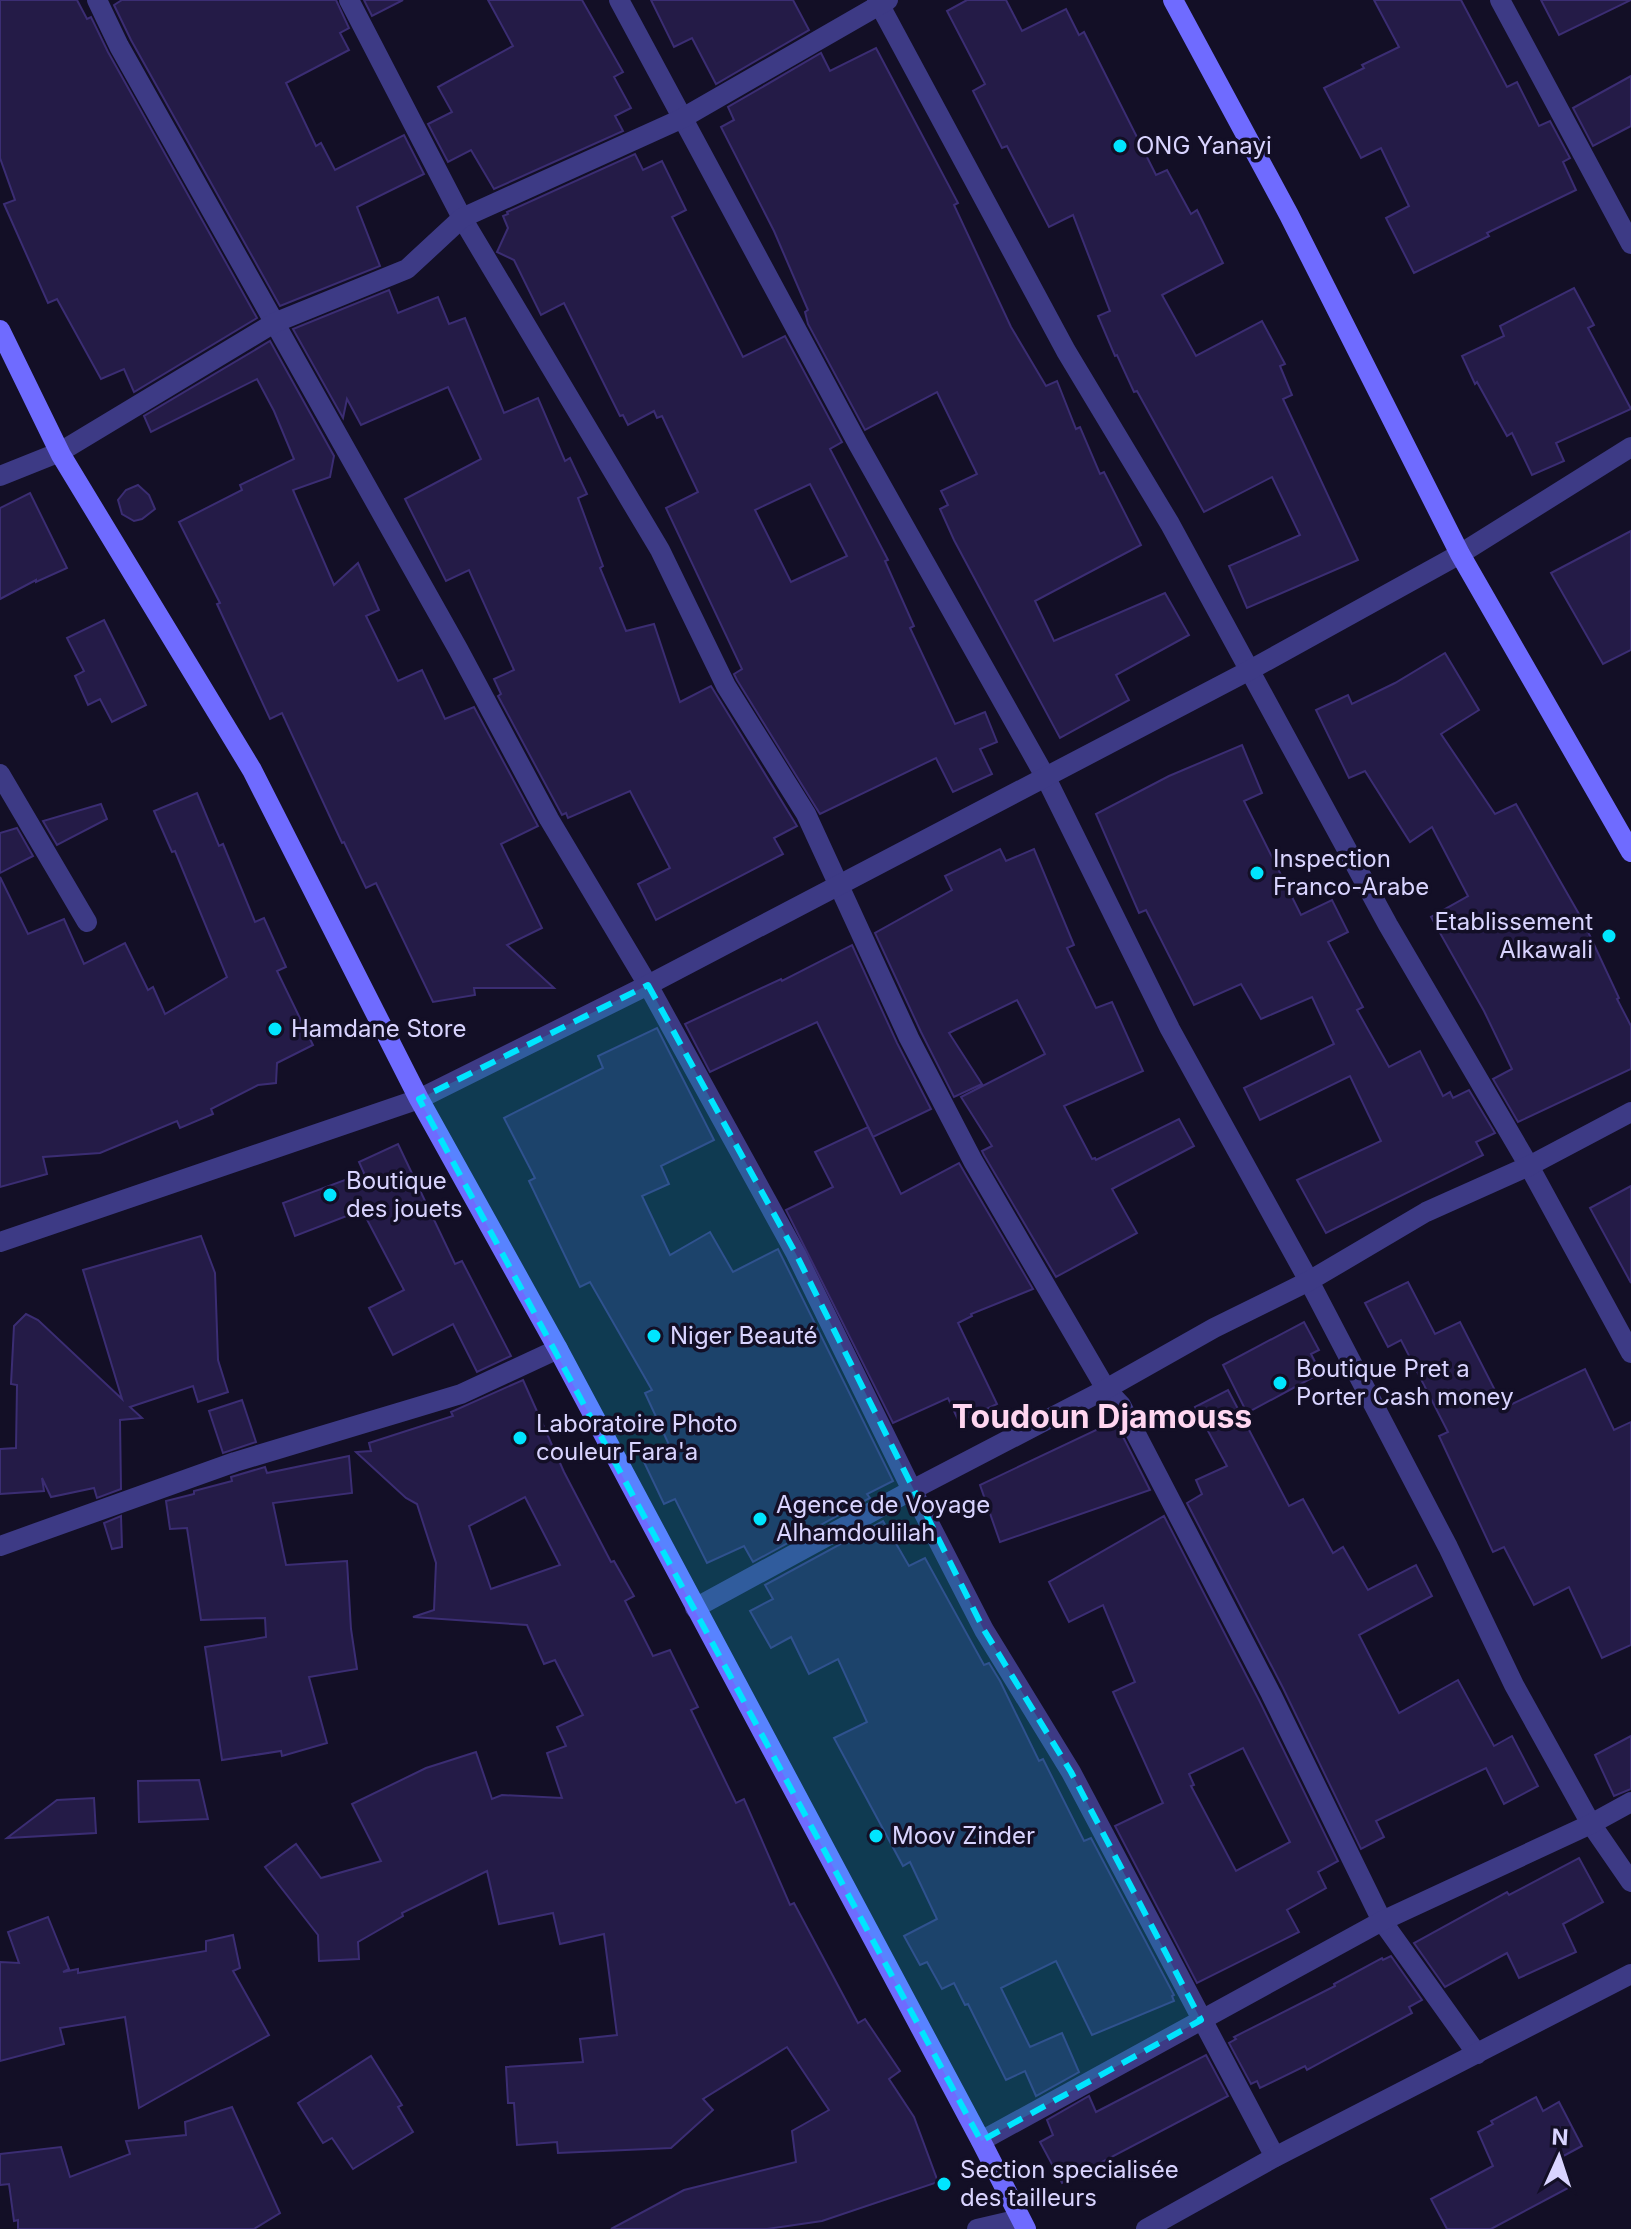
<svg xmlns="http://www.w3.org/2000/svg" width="1631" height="2229" font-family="Inter,sans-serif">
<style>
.building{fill:#241b47;stroke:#3b2d73;stroke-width:2;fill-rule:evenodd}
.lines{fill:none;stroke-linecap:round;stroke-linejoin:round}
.street{stroke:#3d3a85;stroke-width:20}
.secondary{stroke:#6f6bff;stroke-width:20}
.marked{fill:#00e5ff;fill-opacity:0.2;stroke:#00e5ff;stroke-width:6;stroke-dasharray:16 10;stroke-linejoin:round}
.poi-dot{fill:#00e5ff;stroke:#130f26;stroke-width:3}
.labels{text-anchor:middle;stroke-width:7;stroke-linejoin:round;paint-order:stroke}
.poi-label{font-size:24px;fill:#d9d4ff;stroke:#130f26;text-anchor:start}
.district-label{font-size:32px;font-weight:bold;fill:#ffd6f0;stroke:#130f26}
</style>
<rect width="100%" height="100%" fill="#130f26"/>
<g class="building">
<path d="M0,0h77l10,19 4,-2 17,35 149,266 -123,74 -10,-23 -23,10 -44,-80 -9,4 -44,-99 11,-4 -15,-42z"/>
<path d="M122,0h214l13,28 -9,5 9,17 -63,33 30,63 5,-3 14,27 69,-35 20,39 -67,33 23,59 -100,40 -149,-266 -17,-35z"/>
<path d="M364,0h39l-31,16z"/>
<path d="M488,0h94l41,72 -9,5 17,31 -16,8 8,15 -129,58 -23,-39 -23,12 -20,-38 24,-12 -14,-25 75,-41z"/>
<path d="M651,0h142l16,30 -93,54 -24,-46 -18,9z"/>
<path d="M967,0h39l16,31 44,-22 13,26 5,-3 72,143 11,-5 24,44 6,-4 26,53 -61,32 34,61 66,-35 23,43 -5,2 12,29 -9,4 75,161 -111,48 -18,-42 71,-31 -28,-58 -68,35 -67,-121 -3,1 -17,-37 -2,1 -17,-40 12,-5 -37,-96 -24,12 -42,-81 -5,2 -29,-57 12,-7 -38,-73z"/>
<path d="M1374,0h87l46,87 10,-5 22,44 11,-5 20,37 -7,4 13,28 -89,43 2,3 -75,37 -28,-55 23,-12 -28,-58 -20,10 -37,-70 40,-20 -2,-3 37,-18z"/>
<path d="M1541,0h90l-72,35z"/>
<path d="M876,48l82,155 -4,2 57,122 35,59 11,-5 19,48 4,-2 20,47 4,-2 37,73 -106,56 19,40 111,-48 24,42 -73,40 13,25 -69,38 -106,-198 -14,-31 8,-4 -7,-14 36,-17 -40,-82 -72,38 -57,-106 -3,-12 3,-2 -34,-79 -53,-104 13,-7 -6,-13 93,-54 9,18z"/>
<path d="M1631,76v50l-38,20 -20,-38z"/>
<path d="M635,154l8,16 19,-9 24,49 -14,7 71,140 42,-21 57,106 -12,7 58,111 -3,1 29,65 -4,2 45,96 30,-12 12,30 -17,7 12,25 -39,18 -17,-34 -116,56 -83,-134 -3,-6 8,-5 -76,-161 32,-16 -36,-76 -5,2 -3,-7 -26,14 -5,-10 -3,1 -56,-113 -23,12 -27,-55 -17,-8 11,-24 -5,-12 5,-2 -1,-2zM810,484l37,72 -56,26 -36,-72z"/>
<path d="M1574,288l20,37 -6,3 43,81 -75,34 8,18 -32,14 -20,-42 -5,3 -30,-54 -2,2 -13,-28 42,-20 -4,-10z"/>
<path d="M389,290l9,23 40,-16 11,27 16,-6 39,95 34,-15 27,63 5,-3 17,36 -9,4 25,68 -3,2 26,63 28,-7 26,78 31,-16 86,140 -23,12 9,16 -127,66 -18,-36 32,-16 -40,-77 -62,27 -2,-5 -4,2 -64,-119 3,-2 -7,-15 20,-9 -45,-100 -23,11 -41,-82 76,-40 -33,-72 -87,38 -14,-26 -4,19 -50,-89z"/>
<path d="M270,341l64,115 -4,21 -37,13 41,95 24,-22 21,47 -13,6 32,65 24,-11 23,49 29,-12 64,119 -37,18 41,84 -35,17 47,43h-80l1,7 -42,7 -57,-119 -10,5 -22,-46 -2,1 -60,-130 -12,6 -53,-115 3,-1 -41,-81 63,-32 -2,-5 54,-26 -20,-48 -17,-32 -106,53 -7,-16z"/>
<path d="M138,485l11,10 6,14 -13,10 -8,2 -12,-7 -4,-14 8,-10z"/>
<path d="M30,493l37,75 -31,14v-2l-36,19v-91z"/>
<path d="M1631,531v119l-28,14 -52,-91z"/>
<path d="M104,620l42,85 -34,17 -12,-23 -12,6 -13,-29 9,-5 -17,-33z"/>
<path d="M1445,653l34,57 -38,24 54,80 21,-10 67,117 36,77 -2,1 14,27v43l-113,53 -25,-43 19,-10 -28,-58 -53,-94 37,-21 -36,-69 -22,15 -45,-71 -16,7 -33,-68 32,-15 4,9 43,-21z"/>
<path d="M1242,745l20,48 -18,8 57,114 31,-15 16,32 -20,10 35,65 -6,3 32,57 31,-16 23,45 7,-4 3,6 16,-8 26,43 -19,9 7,13 -157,78 -29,-53 84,-39 -31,-65 -90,44 -16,-32 90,-44 -22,-47 -51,22 -20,-35 -47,21 -48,-95 -7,3 -43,-99 73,-38z"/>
<path d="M197,793l22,53 4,-2 32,78 9,-4 22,49 -9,4 36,74 -36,18 -1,20 -18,2 -47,24 2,5 -33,14 -3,-7 -77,32 -57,4 4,17 -47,13v-310l28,57 36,-15 20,45 41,-21 23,47 5,-3 12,27 62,-37 -52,-126 -3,1 -18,-41z"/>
<path d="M101,804l6,15 -50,26 -14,-24z"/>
<path d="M17,828l16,28 -33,17v-40z"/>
<path d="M1000,849l6,12 28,-12 40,96 -7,3 29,60 16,-6 31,69 -79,35 28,53 3,-1 1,2 83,-41 15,27 -82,43 25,44 -81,44 -72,-122 -2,-4 10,-5 -31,-49 84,-43 -28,-54 -68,33 33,51 -28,13 -33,-65 -46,-99 77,-43 -7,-14z"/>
<path d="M852,945l45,98 34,66 -58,28 -56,-115 -107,50 -25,-48 96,-45 1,2z"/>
<path d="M657,1028l57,112 -53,26 8,18 -27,12 28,59 40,-23 23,40 45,-23 115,232 -26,13 3,4 -117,64 -9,-16 -37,17 -32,-64 -11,5 -20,-42 27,-13 -26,-56 7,-3 -62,-108 -10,5 -51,-106 6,-3 -31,-60 99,-50 -5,-12z"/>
<path d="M868,1127l33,67 58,-31 74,126 -62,25 1,2 -14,7 39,81 -38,18 -11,-24 -55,25 -107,-213 47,-23 -18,-35z"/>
<path d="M398,1144l57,120 7,-3 49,95 -34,16 -24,-48 -60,31 -24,-47 35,-18 -42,-80 -67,26 -12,-33 81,-30 -5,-11z"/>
<path d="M1631,1186v97l-41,-75z"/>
<path d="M201,1236l14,37 3,87 10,32 -30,10 -5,-16 -63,21 12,11 -22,2 1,69 -24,9 -3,-10 -43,9 -9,-19 2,13 -44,3v-45l16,-1 1,-63 -6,-1 3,-58 12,-12 12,6 84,79 -39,-129z"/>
<path d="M1408,1282l27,52 25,-12 44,86 81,-39 29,61 17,-8v223l-29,13 -33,-71 -35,18 -30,-58 -11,5 -54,-116 9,-4 -47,-92 -13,7 -23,-44z"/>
<path d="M1304,1322l15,28 -8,4 10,19 -74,40 -24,-48z"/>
<path d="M523,1380l41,92 47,90 3,-1 20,35 -9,5 28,55 17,-6 28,57 -7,3 45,93 8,-4 46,106 4,-2 64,120 7,-4 35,52 -11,8 25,38 24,65 -116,39 -55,8h-156l73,-39 112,-28 -4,-31 37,-21 -42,-63 -84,52 10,11 -42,38 -113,5 -1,-11 -40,3 -3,-42h-6l-2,-36 77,-5 -3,-23 37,-4 -13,-101 -44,10 -7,-31 -54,11 -12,-53 -85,42 1,3 -45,26 1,17 -40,2 -1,-26 -53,-68 31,-23 25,34 60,-17 -29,-57 74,-36 50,-16 16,47 10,-4 60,3 -15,-45 19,-7 -9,-19 26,-12 -28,-55 -11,4 -17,-39 -114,-8 21,-7 2,-47 -19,-59 -11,-6 -50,-46 15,-1 -2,-8 84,-27 -2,-4zM525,1497l35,68 -69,24 -22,-63z"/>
<path d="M1228,1390l61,116 14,-7 30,54 10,-6 25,43 48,-25 16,31 -73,39 40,78 59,-33 36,66 18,-10 26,50 -34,18 -18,-36 -110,53 8,16 -23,12 -78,-161 -96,-185 15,-9 -6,-14 31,-14 -32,-59z"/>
<path d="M242,1400l14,42 -33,11 -14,-42z"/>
<path d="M1115,1421l35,69 -150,52 -20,-57z"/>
<path d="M349,1456l3,37 -79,10 13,62 61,-4 4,68 6,40 -48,8 18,66 -45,13 -1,-5 -59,9 -17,-113 61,-10 -1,-19 -64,2 -14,-92 -17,1 -4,-28 28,-7v-3l38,-10 -1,-4 34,-10 2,6z"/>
<path d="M121,1516l1,31 -10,2 -8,-26z"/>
<path d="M1164,1516l95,184 79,161 -20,11 8,16 -39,22 12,22 -102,51 -82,-157 48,-23 -50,-111 22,-10 -32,-77 -34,17 -20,-40zM1243,1748l47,94 -54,29 -45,-85 3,-1 -5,-11z"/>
<path d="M883,1521l26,45 16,-8 59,107 5,-2 11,18 39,80 4,-2 41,82 7,-3 83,157 -2,1 2,5 -82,34 -36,-74 -55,27 29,59 32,-14 17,39 -43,24 -11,-25 -19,9 -38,-76 -3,1 -11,-22 -12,6 -15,-27 -7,3 -16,-29 33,-17 -27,-57 -7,4 -69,-128 33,-16 -29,-63 -29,15 -18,-37 -20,11 -21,-37 23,-12 -8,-14z"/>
<path d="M1631,1736v53l-17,7 -19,-41z"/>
<path d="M199,1780l9,39 -69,3 -1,-41z"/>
<path d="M94,1798l2,35 -89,5 50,-38z"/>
<path d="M1579,1858l24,44 -40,22 13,28 -57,26 -12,-25 -62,34 -31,-44 93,-51 2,3z"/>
<path d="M48,1917l21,52 -6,3 15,-3v4l128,-22v-10l27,-6 7,33 -7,3 36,64 -130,73 -14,-91 -65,11 4,16 -64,17v-99l19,1 -11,-31z"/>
<path d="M1391,1956l31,44 -13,7 3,6 -105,57 -2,-4 -45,22 -3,-7 -6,3 -22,-41 7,-4 -2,-2 101,-51 -1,-2 48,-26 1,2z"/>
<path d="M1206,2055l22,41 -166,87 -22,-41 13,-7 -6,-15 42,-24 7,16z"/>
<path d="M371,2056l31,49 -4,2 15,25 -60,37 -21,-31 -9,5 -25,-40z"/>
<path d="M1536,2097l7,14 16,-9 23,44 -28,15 14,27 -77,41h-44l-16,-30 62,-33 -15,-34 15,-8 -2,-3z"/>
<path d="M232,2107l48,106 -26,16h-236v-9l-4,1 -5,-37 -9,1v-31l61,-7 9,30 60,-23 -4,-13 60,-6 -1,-13z"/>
</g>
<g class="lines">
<g class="street">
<path d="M97,0l22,46 339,603 91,170 99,166 148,269 116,236 72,140 87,142 204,385"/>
<path d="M349,0l113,218 198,332 66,136 80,128 103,224 64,123 133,228 15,16 150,289 111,227 95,133"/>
<path d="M619,0l239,444 188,334 124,251 139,252 139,266 66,138 77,139 40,58"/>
<path d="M877,0l189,351 104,173 218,401 141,241 102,187"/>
<path d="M1500,0l131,244"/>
<path d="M0,476l60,-24 214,-129 133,-54 55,-51 219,-99 207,-119"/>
<path d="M0,774l87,148"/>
<path d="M0,1242l419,-143 229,-114 602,-315 210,-116 171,-107"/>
<path d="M0,1546l235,-84 226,-68 97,-45"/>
<path d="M695,1608l217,-118 194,-101 108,-61 95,-47 117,-69 103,-46 102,-54"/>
<path d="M981,2141l401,-220 209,-97 40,-22"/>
<path d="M977,2229l43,-10"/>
<path d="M1146,2229l129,-72 356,-183"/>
</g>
<g class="secondary">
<path d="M1173,0l116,215 171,339 171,298"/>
<path d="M0,330l61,125 191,315 167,329 139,250 423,792 45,88"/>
</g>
</g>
<path class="marked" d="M648,985l148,269 188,376 87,142 130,248 -220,121 -562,-1042z"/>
<g class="poi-dot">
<circle cx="1120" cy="146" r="8"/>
<circle cx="1257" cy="873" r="8"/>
<circle cx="1609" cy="936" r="8"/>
<circle cx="275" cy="1029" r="8"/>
<circle cx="330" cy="1195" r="8"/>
<circle cx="654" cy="1336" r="8"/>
<circle cx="1280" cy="1383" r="8"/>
<circle cx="520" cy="1438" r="8"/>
<circle cx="760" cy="1519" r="8"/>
<circle cx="876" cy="1836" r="8"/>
<circle cx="944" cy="2184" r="8"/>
</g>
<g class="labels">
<g class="poi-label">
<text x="1136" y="154">ONG Yanayi</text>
<text x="1273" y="867">Inspection<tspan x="1273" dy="28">Franco-Arabe</tspan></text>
<text x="1593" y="930" text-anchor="end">Etablissement<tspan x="1593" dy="28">Alkawali</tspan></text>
<text x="291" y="1037">Hamdane Store</text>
<text x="346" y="1189">Boutique<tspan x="346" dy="28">des jouets</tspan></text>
<text x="670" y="1344">Niger Beauté</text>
<text x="1296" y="1377">Boutique Pret a<tspan x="1296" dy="28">Porter Cash money</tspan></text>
<text x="536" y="1432">Laboratoire Photo<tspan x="536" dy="28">couleur Fara'a</tspan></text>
<text x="776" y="1513">Agence de Voyage<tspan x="776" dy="28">Alhamdoulilah</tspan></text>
<text x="892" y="1844">Moov Zinder</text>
<text x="960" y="2178">Section specialisée<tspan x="960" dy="28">des tailleurs</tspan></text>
</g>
<g class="district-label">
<text x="1102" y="1428">Toudoun Djamouss</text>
</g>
</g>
<g transform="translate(1559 2157) rotate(3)" stroke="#130f26" stroke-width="6" paint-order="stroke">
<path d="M0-6L14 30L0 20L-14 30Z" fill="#d9d4ff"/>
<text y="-12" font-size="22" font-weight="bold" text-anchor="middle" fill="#d9d4ff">N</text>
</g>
</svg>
